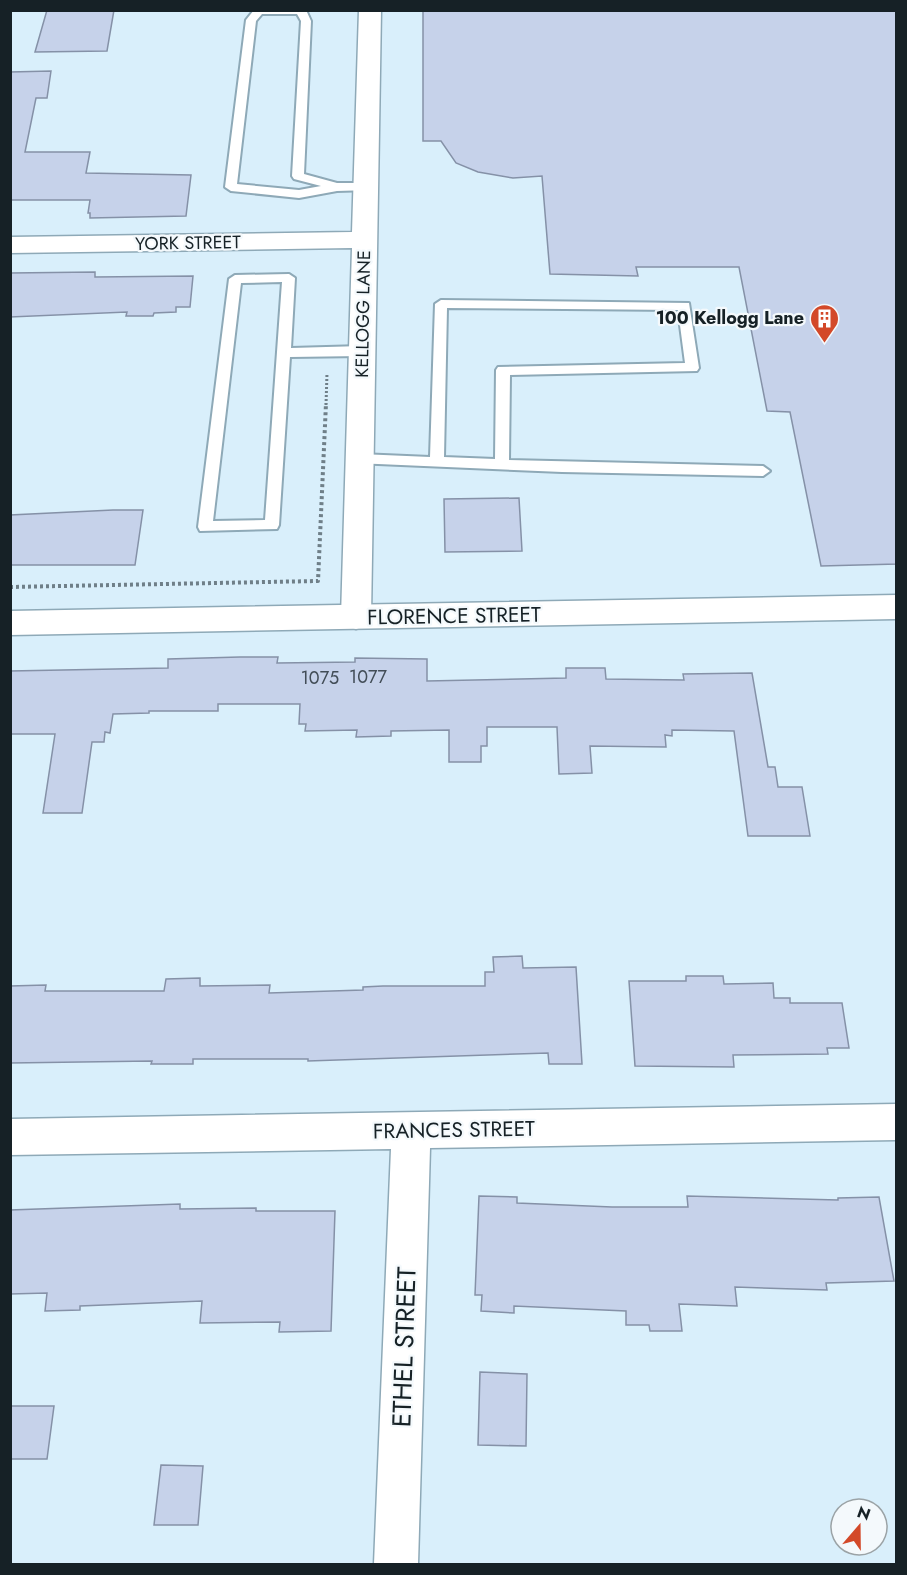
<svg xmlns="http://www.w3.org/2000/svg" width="907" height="1575" font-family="Jost,sans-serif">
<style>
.building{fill:#c6d2ea;stroke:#8591a7;stroke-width:1.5}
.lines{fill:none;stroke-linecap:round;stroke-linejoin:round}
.service-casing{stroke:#8ea9b7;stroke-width:4}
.minor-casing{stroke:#8ea9b7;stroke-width:3}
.secondary-casing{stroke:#8ea9b7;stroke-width:3}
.path-far1{stroke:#6f7f88;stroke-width:3;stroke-dasharray:2 2;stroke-linecap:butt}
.path{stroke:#6f7f88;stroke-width:4;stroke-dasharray:3 3;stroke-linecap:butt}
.service{fill:#fff;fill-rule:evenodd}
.minor{fill:#fff;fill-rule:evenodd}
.secondary{fill:#fff;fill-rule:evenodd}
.labels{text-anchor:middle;stroke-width:4.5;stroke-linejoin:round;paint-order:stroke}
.far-street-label{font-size:18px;fill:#162126;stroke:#f4f9fc}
.far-poi-label{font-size:18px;font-weight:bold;fill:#162126;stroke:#f4f9fc;text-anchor:end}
.number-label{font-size:18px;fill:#424d57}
.street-label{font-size:21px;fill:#162126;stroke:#f4f9fc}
.near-street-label{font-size:26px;fill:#162126;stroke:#f4f9fc}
</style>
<rect width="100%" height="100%" fill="#d9effb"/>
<g class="building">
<path d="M47,10h67l-7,41 -72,1z"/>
<path d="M423,10h474v554l-76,2 -31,-154 -23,-1 -28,-144h-103l2,9 -88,-2 -8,-98 -29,2 -35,-6 -22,-9 -15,-22h-18z"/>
<path d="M51,71l-4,27h-11l-11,54h65l-4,21 105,2 -5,41 -96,2v-5h-2l2,-13h-80v-128z"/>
<path d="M95,272v5l98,-1 -3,31h-14v5l-22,1 -1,3h-27l1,-4 -117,5v-44z"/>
<path d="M519,498l3,53 -77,1 -1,-53z"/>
<path d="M113,510h30l-8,55h-125v-50z"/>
<path d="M240,657h38l-1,6 78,-1v-4l72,1v22l139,-3v-10h39l1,11 78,1 -1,-6 69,-1 16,94h7l3,20h24l8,49h-62l-14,-105 -62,-1v6l-7,-1 1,12 -76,-1 2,27 -33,1 -2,-47h-70v19h-6v16h-32v-32l-58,1v5l-35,1 1,-7 -52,1 1,-7h-7l1,-20h-82v7h-69v2l-36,1 -3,19 -5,-1 -1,10h-12l-10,71h-39l12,-79h-45v-63l158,-3v-9z"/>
<path d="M522,956l1,12 53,-1 6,97h-33l-1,-11 -240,8v-2h-115v5h-42l1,-3 -142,2v-77l36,-1 -1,6h119l2,-12 34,-1v8l70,-1 -1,8 94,-3v-3l20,-1h102v-14h9l-1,-15z"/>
<path d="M686,976h37l1,8 49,-1 1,15h16v5h52l7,45h-22l1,6 -95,1 1,12 -99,-1 -6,-85h57z"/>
<path d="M479,1196l38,1v6l95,4h76l-1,-11 151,4v-2l41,-1 15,84 -68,2 1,7 -92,-3 2,19 -58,-2 3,27h-32l-1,-6h-23v-14l-112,-5v7l-33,-2 1,-16h-7z"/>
<path d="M180,1204v5l76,-1v3h79l-4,120 -52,1 1,-10 -80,1 2,-22 -122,5v4l-35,1 2,-18 -37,1v-84z"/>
<path d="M480,1372l47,2 -1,72 -48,-1z"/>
<path d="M10,1406h44l-7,53h-37z"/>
<path d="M161,1465l42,1 -5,59h-44z"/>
</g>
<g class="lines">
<defs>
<g id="service">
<path d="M254,10h52l5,11 -7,153 33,9h29l4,1v6l-33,1 -38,7 -68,-7 -6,-4 21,-167zM262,14h35l4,7 -9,155 2,3 27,7 -22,4 -62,-6 19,-163z"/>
<path d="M289,274l6,4 -4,70 71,-2 7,5 -7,5 -72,1 -11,168 -2,4 -77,2 -2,-4 31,-248 6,-4zM282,282l-17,238 -52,1 28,-238z"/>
<path d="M441,300l248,3 10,65 -2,3 -187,4 -1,85 254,6 7,5 -7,5 -201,-4 -207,-9 -2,-4 2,-4 5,-1 70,3 5,-153zM447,308l231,2 7,53 -187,4 -2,3 -1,89 -51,-2z"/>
</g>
<g id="minor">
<path d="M359,10h22l-10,607 -4,8 -11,4 -11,-4 -4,-8 11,-369 -342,5v-16l342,-5z"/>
<path d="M896,1104v36l-466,8 -12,416h-44l17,-415 -381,6v-36z"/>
</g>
<path id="secondary" d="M896,595v24l-886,16v-24z"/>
</defs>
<use href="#service" class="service-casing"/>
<use href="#minor" class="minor-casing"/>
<use href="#secondary" class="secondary-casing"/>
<path class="path-far1" d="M326,405l1,-32"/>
<path class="path" d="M10,587l308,-6 8,-178"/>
<use href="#service" class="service"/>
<use href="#minor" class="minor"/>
<use href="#secondary" class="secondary"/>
</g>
<defs>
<symbol id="building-pin" viewBox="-11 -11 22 30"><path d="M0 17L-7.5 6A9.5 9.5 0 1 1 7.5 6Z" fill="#d34929" stroke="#f4f9fc"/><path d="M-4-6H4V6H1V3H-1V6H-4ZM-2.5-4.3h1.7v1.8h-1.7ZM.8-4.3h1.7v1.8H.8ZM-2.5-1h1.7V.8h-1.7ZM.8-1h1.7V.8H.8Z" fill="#fff"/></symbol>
</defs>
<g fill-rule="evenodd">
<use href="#building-pin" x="808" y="302" width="33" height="45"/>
</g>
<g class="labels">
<g class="far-street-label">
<text transform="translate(188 243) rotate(-1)" y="6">YORK STREET</text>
<text transform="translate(363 314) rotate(-89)" y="6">KELLOGG LANE</text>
</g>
<g class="far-poi-label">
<text x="804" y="324">100 Kellogg Lane</text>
</g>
<g class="number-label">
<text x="368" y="683">1077</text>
<text x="320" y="684">1075</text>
</g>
<g class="street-label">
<text transform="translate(454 616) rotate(-1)" y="7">FLORENCE STREET</text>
<text transform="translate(454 1130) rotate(-1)" y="7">FRANCES STREET</text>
</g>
<g class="near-street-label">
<text transform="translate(404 1347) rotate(-88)" y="9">ETHEL STREET</text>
</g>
</g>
<rect width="907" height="1575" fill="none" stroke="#162126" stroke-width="24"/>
<g transform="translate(859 1527) rotate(20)"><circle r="28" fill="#f4f9fc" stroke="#9ba3a6" stroke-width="1.5"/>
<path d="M0-4.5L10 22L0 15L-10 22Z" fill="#d34929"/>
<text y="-9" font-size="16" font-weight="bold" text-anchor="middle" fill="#162126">N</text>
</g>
</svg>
